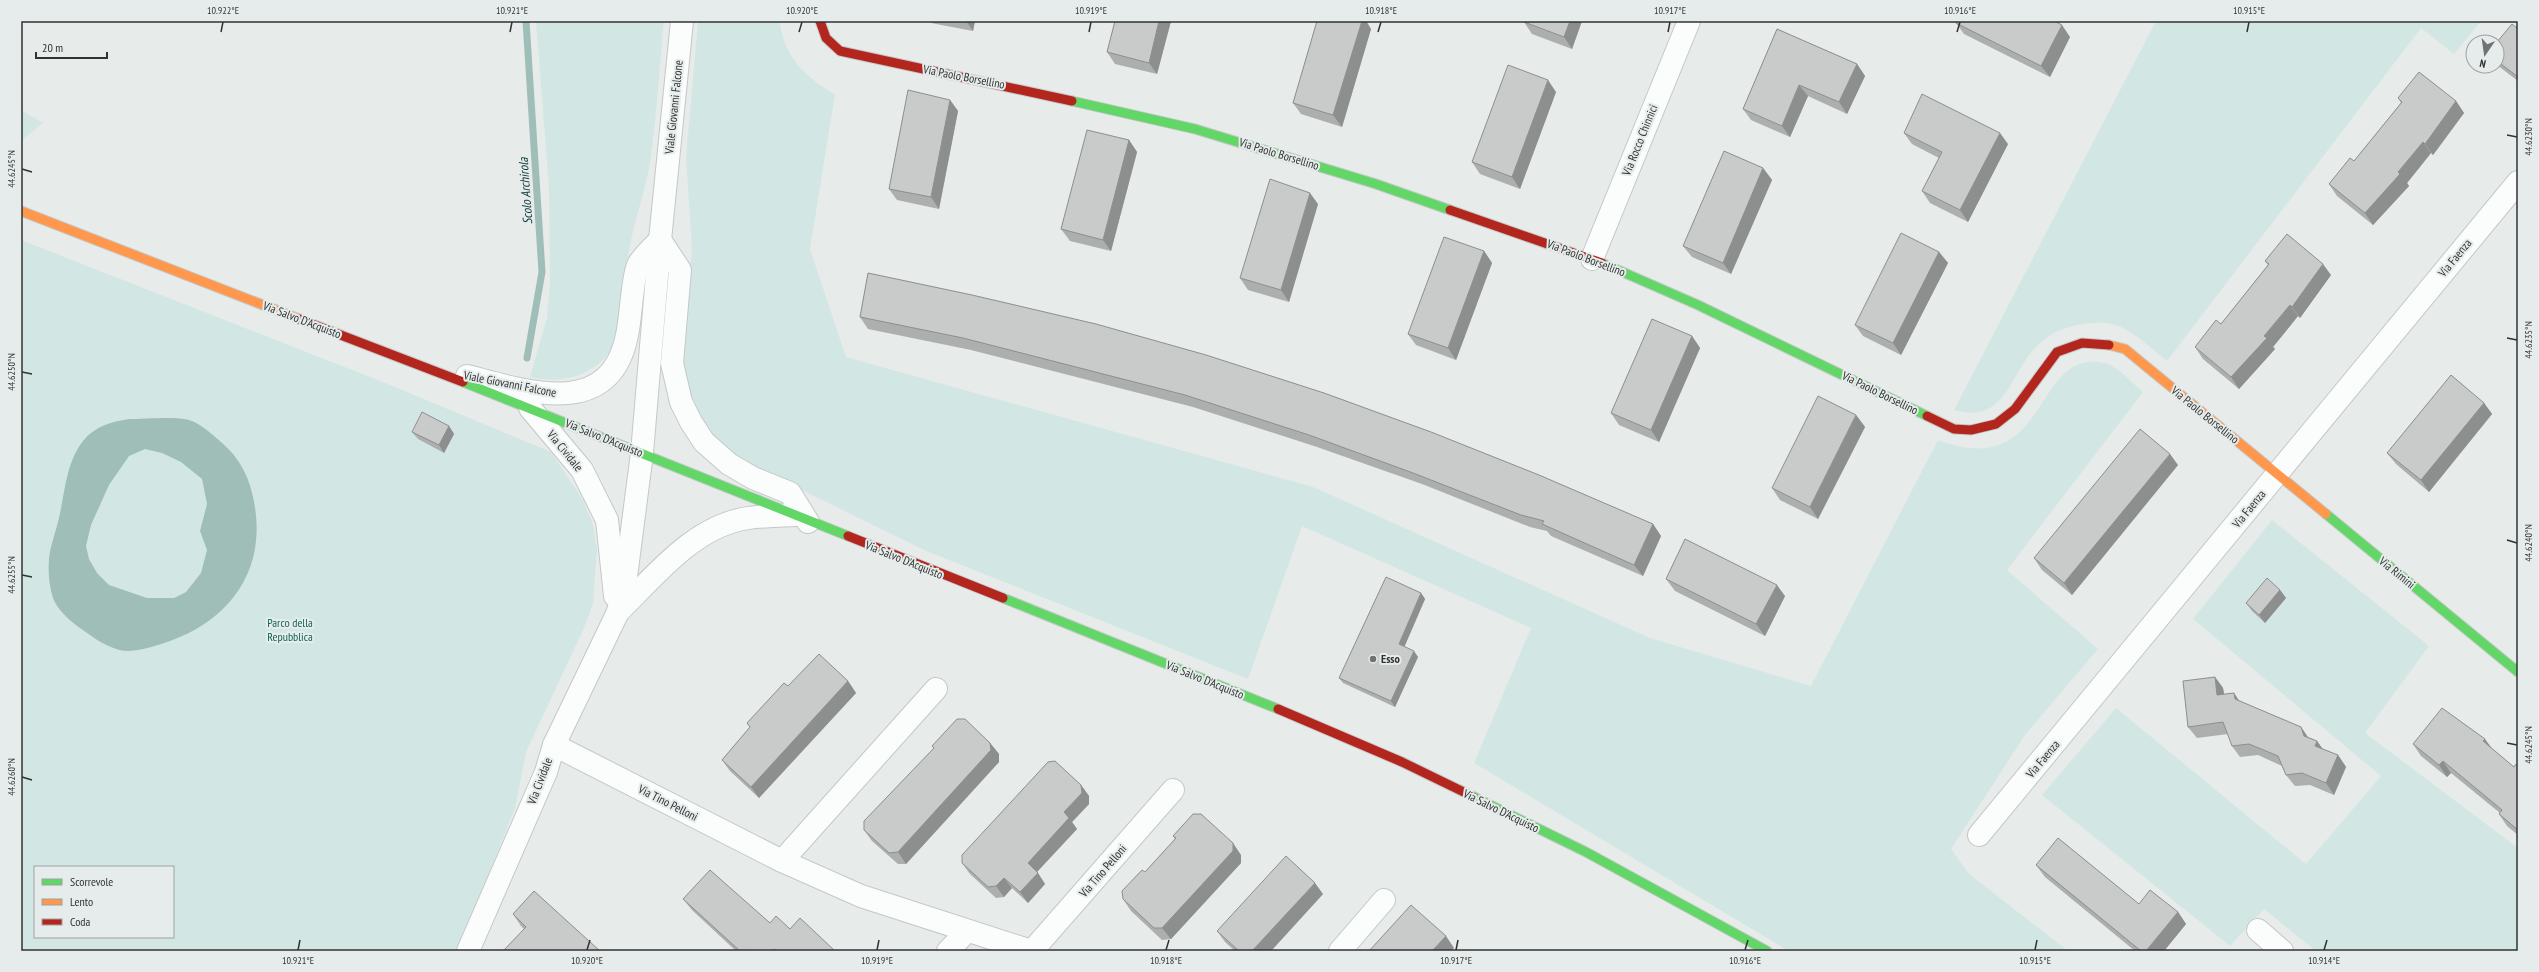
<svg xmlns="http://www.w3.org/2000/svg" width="2539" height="972" font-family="'PT Sans Narrow',sans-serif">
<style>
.green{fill:#d2e7e3;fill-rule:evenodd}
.water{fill:#9fbeb8;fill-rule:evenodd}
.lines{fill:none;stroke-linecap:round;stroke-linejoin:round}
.stream{stroke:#9fbeb8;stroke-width:7}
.street-casing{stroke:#c5c8c8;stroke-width:24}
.fast-casing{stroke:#c5c8c8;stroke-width:11}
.slow-casing{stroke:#c5c8c8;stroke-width:11}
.jam-casing{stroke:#c5c8c8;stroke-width:11}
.street{stroke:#fbfcfc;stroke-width:22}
.fast{stroke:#63d668;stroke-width:9}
.slow{stroke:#ff974d;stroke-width:9}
.jam{stroke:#b3261e;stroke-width:9}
.wall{fill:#adafaf}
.shaded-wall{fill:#8d8e8e}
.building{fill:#c9cbcb;stroke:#8d8e8e}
.ticks{fill:none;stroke:#303332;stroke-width:1.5}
.poi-dot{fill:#707372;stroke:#e6eceb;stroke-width:1.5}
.labels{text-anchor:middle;stroke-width:4;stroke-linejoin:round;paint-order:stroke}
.street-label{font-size:12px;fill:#303332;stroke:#e6eceb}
.park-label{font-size:12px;fill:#11655b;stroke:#e6eceb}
.poi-label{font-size:12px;font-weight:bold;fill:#303332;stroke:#e6eceb;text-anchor:start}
.water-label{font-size:13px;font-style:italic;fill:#0d3631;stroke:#e6eceb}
.neatline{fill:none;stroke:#303332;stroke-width:1.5}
.ticks-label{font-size:10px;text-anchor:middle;fill:#303332}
</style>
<rect width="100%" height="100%" fill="#e7ebea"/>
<g class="green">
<path d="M536,21h128c-5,47 -7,95 -14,142 -5,29 -16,58 -21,88 -4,28 0,60 -11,87 -15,35 -54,48 -88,39l17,-59 3,-36 -1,-95z"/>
<path d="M698,21h82c3,35 26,57 55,73l-25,155 36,108 467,130 337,151 161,48 127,-246c113,43 94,-93 166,-77 14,3 28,20 39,29l-136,178 91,79 -73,86 -74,114 18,25 99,77h-279l-315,-188 57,-135 -229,-102 -54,153 -324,-129 -118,-58 -48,-20 -22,-15 -23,-22 -16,-22 -13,-28 -3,-25 11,-110 -6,-93z"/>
<path d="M2156,21h325l-27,33 -33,-26 -254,333c-13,-10 -27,-24 -42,-32 -13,-7 -28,-7 -42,-5 -19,3 -34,9 -48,24 -26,28 -30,77 -81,62z"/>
<path d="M21,110l22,13 -22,18z"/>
<path d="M21,240l362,142 168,70 32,48 10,25 4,24 -4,55 -9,24 -58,124 -11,56 -57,143h-437zM35,867h138v70h-138z"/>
<path d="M2272,520l157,126 -64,87 153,115v103h-202l-52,-42 -34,37 -188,-151 74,-87 190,156 75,-88 -188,-157z"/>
</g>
<path class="water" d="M129,419c14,0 48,-3 60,1 11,3 24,15 32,22 19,16 29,36 33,60 13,67 -23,117 -84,139 -14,5 -27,9 -41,10 -14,0 -28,-8 -39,-16 -13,-9 -31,-21 -37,-37 -4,-12 -5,-26 -4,-39 1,-12 6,-25 9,-37 7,-27 7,-58 25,-81 12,-15 28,-19 46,-22zM145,449l17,4 19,9 21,17 5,25 -7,27 7,19 -6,23 -15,19 -12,6h-27l-38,-13 -12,-12 -8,-14 -3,-13 5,-21 18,-40 20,-29z"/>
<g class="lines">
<path class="stream" d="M526,21l16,251 -15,86"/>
<defs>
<g id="street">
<path d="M660,240l20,30 -8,93 9,39 10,20 13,20 25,22 24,14 37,15 18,29"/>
<path d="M1592,259l97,-238"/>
<path d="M467,376c59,15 143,45 160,-41 4,-17 5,-56 11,-70 4,-8 15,-18 22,-25"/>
<path d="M530,408l52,62 25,50 8,76"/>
<path d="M619,611c37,-36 75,-85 129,-93 15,-2 31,-2 46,-3"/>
<path d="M554,745l228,116 79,35 170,55"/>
<path d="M1979,835l539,-653"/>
<path d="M782,861l154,-172"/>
<path d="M2258,930l24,21"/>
<path d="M468,951l78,-179 8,-27 63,-131 7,-22 18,-139 18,-213 22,-219"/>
<path d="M948,951l18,-19"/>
<path d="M1032,951l141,-161"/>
<path d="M1340,951l44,-51"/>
</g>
<g id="fast">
<path d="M1072,101l123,28 181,55 74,26"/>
<path d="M1602,263l96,42 229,111"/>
<path d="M463,382l385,154"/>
<path d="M2326,514l192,158"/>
<path d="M1003,598l275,111"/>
<path d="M1472,796l114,56 181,99"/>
</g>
<g id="slow">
<path d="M21,211l278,108"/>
<path d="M2109,345l16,4 201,165"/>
</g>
<g id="jam">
<path d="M820,21l6,17 14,13 232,50"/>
<path d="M1450,210l152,53"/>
<path d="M299,319l164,63"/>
<path d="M1927,416l27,13 17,1 25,-6 19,-15 42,-57 25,-9 27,2"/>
<path d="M848,536l155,62"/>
<path d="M1278,709l124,53 70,34"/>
</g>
</defs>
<use href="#street" class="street-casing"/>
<use href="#fast" class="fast-casing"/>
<use href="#slow" class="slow-casing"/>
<use href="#jam" class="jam-casing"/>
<use href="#street" class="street"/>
<use href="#fast" class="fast"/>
<use href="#slow" class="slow"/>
<use href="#jam" class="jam"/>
</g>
<g class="wall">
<path d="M930,21h45l-2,10 -42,-8z"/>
<path d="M1115,21h56l-14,53 -42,-10 -8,-12z"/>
<path d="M1317,21h49l5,8 -29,98 -41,-13 -8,-11z"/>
<path d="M1582,21l-10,28 -40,-15 -8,-12z"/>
<path d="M1956,23l114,14 -20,40 -86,-43z"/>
<path d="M1777,29l80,35 8,12 -18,38 -39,-18 -18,41 -39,-17 -8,-11z"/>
<path d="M2518,29v52l-21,-16v-23z"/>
<path d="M1556,92l-36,97 -40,-15 -8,-12z"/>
<path d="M2398,98l58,3 8,12 -31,42 -2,-2 -24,30 2,3 -36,39 -36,-29 -8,-12 25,-23 47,-58z"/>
<path d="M950,100l8,11 -19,98 -42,-9 -8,-11z"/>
<path d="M1904,133l104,11 -40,78 -38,-19 -8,-12 17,-33 -27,-14z"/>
<path d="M1129,140l8,12 -26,99 -41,-10 -9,-12z"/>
<path d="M1763,168l9,12 -41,94 -39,-17 -9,-11z"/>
<path d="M1318,204l-29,98 -41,-12 -8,-12z"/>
<path d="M1484,251l8,12 -36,97 -40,-15 -8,-11z"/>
<path d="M1939,252l9,11 -47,92 -38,-19 -8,-11z"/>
<path d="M2265,261l66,14 -31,43 -2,-2 -25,31 2,2 -36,40 -36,-30 -8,-12 26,-23 47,-59z"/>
<path d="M868,273l785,251 8,12 -18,40 -92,-40 -4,-5 -17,-4 -108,-43 -105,-37 -124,-40 -222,-57 -103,-21 -8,-12z"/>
<path d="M1692,336l8,12 -41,94 -40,-17 -8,-12z"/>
<path d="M2484,403l8,11 -63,78 -33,-28 -9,-11z"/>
<path d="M1856,415l9,12 -47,92 -38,-19 -8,-12z"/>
<path d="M449,426l5,8 -10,19 -26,-14 -6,-7z"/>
<path d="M2178,465l-106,130 -30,-25 -8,-12z"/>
<path d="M1666,579l119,17 -20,40 -90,-45z"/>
<path d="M2280,590l6,8 -21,25 -13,-12 -6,-8z"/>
<path d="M1421,593l4,6 -21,48 14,10 -23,50 -52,-24 -4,-5z"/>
<path d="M2215,677l8,11 1,6 10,-1 5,8 62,26 7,10 9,4 6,8 15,6 8,12 -12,28 -24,-10 -15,1 -9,-11 -4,-9 -24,-11 -18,2 -8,-11 -4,-12 -31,4 -9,-11z"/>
<path d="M848,681l8,12 -97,105 -29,-27 -8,-11 28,-33 -3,-4 41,-37z"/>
<path d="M990,743l9,11v8l-93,102h-8l-26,-23 -8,-11 70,-81 -2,-3z"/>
<path d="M2413,744l78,4 23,19 4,-1v69l-11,-9 -8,-12 1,-1 -49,-40 -4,4 -26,-21z"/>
<path d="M1081,785l8,11v8l-17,18 5,7 -40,43 8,12 -17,19 -16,-15 -8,9 -8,1 -26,-24 -8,-11z"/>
<path d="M1173,836l68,19v8l-70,76 -9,1 -31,-29 -8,-12 22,-27 30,-33z"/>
<path d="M2036,865l103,39 39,8 8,12 -22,27h-29l-90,-74z"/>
<path d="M1323,894l-52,57h-36l-10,-9 -8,-11z"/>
<path d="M683,899l107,30 45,22h-99l-44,-41z"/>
<path d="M513,914l87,37 -76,-22 -3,-3z"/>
</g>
<g class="shaded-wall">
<path d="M966,21h9l-2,10z"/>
<path d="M1159,21h12l-14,53 -8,-11z"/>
<path d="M1362,21h4l5,8 -29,98 -9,-12z"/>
<path d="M1570,21h12l-10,28 -8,-12z"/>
<path d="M2062,25l8,12 -20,40 -9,-11z"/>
<path d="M1857,64l8,12 -18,38 -8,-12z"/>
<path d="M1548,80l8,12 -36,97 -8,-12z"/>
<path d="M1799,85l9,11 -18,41 -8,-11z"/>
<path d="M950,100l8,11 -19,98 -8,-12z"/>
<path d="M2456,101l8,12 -31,42 -8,-11z"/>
<path d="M2000,133l8,11 -40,78 -8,-12z"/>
<path d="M1129,140l8,12 -26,99 -8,-11z"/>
<path d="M2423,142l8,11 -24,30 2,3 -36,39 -8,-12z"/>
<path d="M1763,168l9,12 -41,94 -8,-11z"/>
<path d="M1310,193l8,11 -29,98 -8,-12z"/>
<path d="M1484,251l8,12 -36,97 -8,-12z"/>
<path d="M1939,252l9,11 -47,92 -8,-12z"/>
<path d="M2323,264l8,11 -31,43 -8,-11z"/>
<path d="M2290,305l8,11 -25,31 2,2 -36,40 -8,-12z"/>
<path d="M1692,336l8,12 -41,94 -8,-12z"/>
<path d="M2484,403l8,11 -63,78 -8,-12z"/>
<path d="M1856,415l9,12 -47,92 -8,-12z"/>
<path d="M449,426l5,8 -10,19 -5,-8z"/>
<path d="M2170,454l8,11 -106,130 -8,-12z"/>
<path d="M1653,524l8,12 -18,40 -9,-11z"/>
<path d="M1777,585l8,11 -20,40 -9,-12z"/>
<path d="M2280,590l6,8 -21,25 -6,-8z"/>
<path d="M1421,593l4,6 -22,51 -4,-6z"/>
<path d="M1414,651l4,6 -23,50 -4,-6z"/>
<path d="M2215,677l8,11 3,19 -9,-12z"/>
<path d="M848,681l8,12 -97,105 -8,-11z"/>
<path d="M2234,693l8,12 -7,-6z"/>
<path d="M2301,727l8,12 -5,-3z"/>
<path d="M2485,739l8,11 -10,-9z"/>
<path d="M2317,741l8,12 -10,-7z"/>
<path d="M990,743l9,11v8l-93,102 -8,-12z"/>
<path d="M2338,755l8,12 -12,28 -8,-12z"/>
<path d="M2443,761l8,12 -4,4 -8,-12z"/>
<path d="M1081,785l8,11v8l-17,18 5,7 -42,45 -7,-11 36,-51z"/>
<path d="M1233,843l8,12v8l-70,76 -9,-11z"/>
<path d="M1038,873l7,11 -17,19 -8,-11z"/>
<path d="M1004,878l8,10 -8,9 -8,-11z"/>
<path d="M1315,883l8,11 -52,57h-19z"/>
<path d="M2178,912l8,12 -22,27h-18z"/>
<path d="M1446,936l8,12 -3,3h-19z"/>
</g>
<g class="building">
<path d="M1115,21h44l-10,42 -42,-11z"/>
<path d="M1317,21h45l-29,94 -40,-12z"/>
<path d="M1524,21h46l-6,16 -40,-15z"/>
<path d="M1956,21h98l8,4 -21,41 -85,-43z"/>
<path d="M2512,24l6,5v48l-21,-16v-19z"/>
<path d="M1777,29l80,35 -18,38 -40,-17 -17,41 -39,-17z"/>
<path d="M1508,65l40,15 -36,97 -40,-15z"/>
<path d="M2419,72l37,29 -31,43 -2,-2 -25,30 2,2 -35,39 -36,-29 21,-26 4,3 48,-59 -4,-4z"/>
<path d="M908,90l42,10 -19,97 -42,-8z"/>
<path d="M1922,94l78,39 -40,77 -38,-19 20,-39 -38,-19z"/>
<path d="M1087,130l42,10 -26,100 -42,-11z"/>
<path d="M1724,151l39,17 -40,95 -40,-17z"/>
<path d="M1270,179l40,14 -29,97 -41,-12z"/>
<path d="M1901,233l38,19 -46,91 -38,-18z"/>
<path d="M2287,234l36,30 -31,43 -2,-2 -26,31 3,2 -36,39 -36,-30 21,-27 5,4 48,-60 -4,-3z"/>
<path d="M1444,237l40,14 -36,97 -40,-14z"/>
<path d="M868,273l104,22 124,29 110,31 118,38 107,39 108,43 114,49 -19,41 -92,-41 2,-3 -23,-6 -108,-42 -104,-38 -124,-40 -222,-57 -103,-21z"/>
<path d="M1652,319l40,17 -41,94 -40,-17z"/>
<path d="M2451,375l33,28 -63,77 -34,-27z"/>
<path d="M1818,396l38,19 -46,92 -38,-19z"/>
<path d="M422,412l27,14 -10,19 -27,-13z"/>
<path d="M2140,429l30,25 -106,129 -30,-25z"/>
<path d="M1685,539l92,46 -21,39 -90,-45z"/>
<path d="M1386,577l35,16 -22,51 15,7 -23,50 -52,-23z"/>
<path d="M2267,578l13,12 -21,25 -13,-12z"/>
<path d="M819,654l29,27 -97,106 -29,-27 28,-33 -3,-4 37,-40 4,3z"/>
<path d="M2215,677l2,18 17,-2 1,6 66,28 3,9 13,5 -2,5 23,9 -12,28 -24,-10 -16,2 -8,-19 -29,-12 -17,2 -9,-24 -35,5 -5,-46z"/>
<path d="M2442,708l43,31 -2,2 31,26 2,-3 2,2v64l-19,-16 3,-4 -59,-49 -4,4 -26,-21z"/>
<path d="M957,719h8l25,24 1,7 -93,102 -9,1 -25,-23v-9l70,-73 -2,-2z"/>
<path d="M1055,761l26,24 1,8 -18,19 5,6 -41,45 10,10 -18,19 -16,-14 -8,8 -8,1 -26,-24v-8l86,-93z"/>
<path d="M1193,814h8l32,29v8l-71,77h-8l-31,-29 -1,-8 20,-21 3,2 31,-34 -3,-2z"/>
<path d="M2058,838l81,66 11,-14 28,22 -32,39h-5l-105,-86z"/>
<path d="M1286,856l29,27 -63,68h-13l-22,-20z"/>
<path d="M710,870l60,53 6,-7 14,13 10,-11 35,33h-58l-3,-2 -2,2h-23l-2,-1 -1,1h-6l-57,-52z"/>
<path d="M534,891l66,60h-97l23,-24 -13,-13z"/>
<path d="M1411,905l35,31 -14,15h-63z"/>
</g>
<path class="ticks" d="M221,32l2,-10M510,32l2,-10M799,32l3,-10M1089,32l2,-10M1378,32l3,-10M1668,32l2,-10M1957,32l3,-10M2247,32l2,-10M2507,135l10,2M22,169l10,3M2507,338l10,2M22,372l10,2M2507,540l10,3M22,575l10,2M2507,743l10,2M22,777l10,3M298,950l2,-10M587,950l3,-10M877,950l2,-10M1166,950l3,-10M1456,950l2,-10M1745,950l3,-10M2035,950l2,-10M2324,950l3,-10"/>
<circle class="poi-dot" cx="1373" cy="659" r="4"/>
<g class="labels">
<g class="street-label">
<text transform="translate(964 77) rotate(11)" y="4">Via Paolo Borsellino</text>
<text transform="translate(674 107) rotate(-84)" y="4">Viale Giovanni Falcone</text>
<text transform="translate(1640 140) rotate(-68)" y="4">Via Rocco Chinnici</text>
<text transform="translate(1279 154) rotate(17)" y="4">Via Paolo Borsellino</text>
<text transform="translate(1586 258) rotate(21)" y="4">Via Paolo Borsellino</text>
<text transform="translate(2455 258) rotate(-51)" y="4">Via Faenza</text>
<text transform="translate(302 320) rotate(21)" y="4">Via Salvo D'Acquisto</text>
<text transform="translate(510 384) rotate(11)" y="4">Viale Giovanni Falcone</text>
<text transform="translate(1880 393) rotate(26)" y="4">Via Paolo Borsellino</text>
<text transform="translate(2205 415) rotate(39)" y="4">Via Paolo Borsellino</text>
<text transform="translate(604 438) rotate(22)" y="4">Via Salvo D'Acquisto</text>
<text transform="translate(565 451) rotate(51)" y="4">Via Cividale</text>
<text transform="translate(2249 509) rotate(-51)" y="4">Via Faenza</text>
<text transform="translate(904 560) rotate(22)" y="4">Via Salvo D'Acquisto</text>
<text transform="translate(2397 573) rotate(39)" y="4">Via Rimini</text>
<text transform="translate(1205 680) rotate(22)" y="4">Via Salvo D'Acquisto</text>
<text transform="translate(2043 759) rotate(-50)" y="4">Via Faenza</text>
<text transform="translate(540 781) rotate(-69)" y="4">Via Cividale</text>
<text transform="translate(668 803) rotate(27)" y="4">Via Tino Pelloni</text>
<text transform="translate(1501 811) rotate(26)" y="4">Via Salvo D'Acquisto</text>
<text transform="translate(1103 871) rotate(-49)" y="4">Via Tino Pelloni</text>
</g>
<g class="park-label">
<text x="290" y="627">Parco della<tspan x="290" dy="14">Repubblica</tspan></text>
</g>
<g class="poi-label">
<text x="1381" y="663">Esso</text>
</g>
<g class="water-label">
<text transform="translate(525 191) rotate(-94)" y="5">Scolo Archirola</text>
</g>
</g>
<rect width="2539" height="972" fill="none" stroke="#e6eceb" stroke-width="44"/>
<rect x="34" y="866" width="140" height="72" fill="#e6eceb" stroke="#9da2a1"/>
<rect x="42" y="879" width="20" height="6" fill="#63d668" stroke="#9da2a1"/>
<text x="70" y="886" font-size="12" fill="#303332">Scorrevole</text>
<rect x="42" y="899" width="20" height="6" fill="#ff974d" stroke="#9da2a1"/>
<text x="70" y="906" font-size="12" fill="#303332">Lento</text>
<rect x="42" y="919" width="20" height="6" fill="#b3261e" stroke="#9da2a1"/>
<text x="70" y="926" font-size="12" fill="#303332">Coda</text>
<g transform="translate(2485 54) rotate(193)"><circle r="19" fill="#e6eceb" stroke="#9da2a1"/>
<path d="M0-3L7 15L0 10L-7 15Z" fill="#707372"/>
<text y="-6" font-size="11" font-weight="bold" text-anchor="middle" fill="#303332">N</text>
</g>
<path d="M36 52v6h71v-6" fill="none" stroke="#303332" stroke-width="2"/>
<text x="42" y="52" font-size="12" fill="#303332" stroke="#e6eceb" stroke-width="3" paint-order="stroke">20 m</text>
<rect x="22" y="22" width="2495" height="928" class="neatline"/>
<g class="ticks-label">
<text x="223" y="14">10.922°E</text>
<text x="512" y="14">10.921°E</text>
<text x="802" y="14">10.920°E</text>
<text x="1091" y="14">10.919°E</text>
<text x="1381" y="14">10.918°E</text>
<text x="1670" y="14">10.917°E</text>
<text x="1960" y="14">10.916°E</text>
<text x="2249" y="14">10.915°E</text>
<text transform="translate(2528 137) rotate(-90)" y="4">44.6230°N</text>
<text transform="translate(11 169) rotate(-90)" y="4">44.6245°N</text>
<text transform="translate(2528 340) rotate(-90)" y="4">44.6235°N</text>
<text transform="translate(11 372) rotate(-90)" y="4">44.6250°N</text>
<text transform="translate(2528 543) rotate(-90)" y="4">44.6240°N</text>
<text transform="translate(11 575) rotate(-90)" y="4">44.6255°N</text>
<text transform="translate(2528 745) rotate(-90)" y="4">44.6245°N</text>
<text transform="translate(11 777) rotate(-90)" y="4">44.6260°N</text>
<text x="298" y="964">10.921°E</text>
<text x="587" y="964">10.920°E</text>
<text x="877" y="964">10.919°E</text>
<text x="1166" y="964">10.918°E</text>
<text x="1456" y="964">10.917°E</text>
<text x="1745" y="964">10.916°E</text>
<text x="2035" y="964">10.915°E</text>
<text x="2324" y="964">10.914°E</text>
</g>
</svg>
